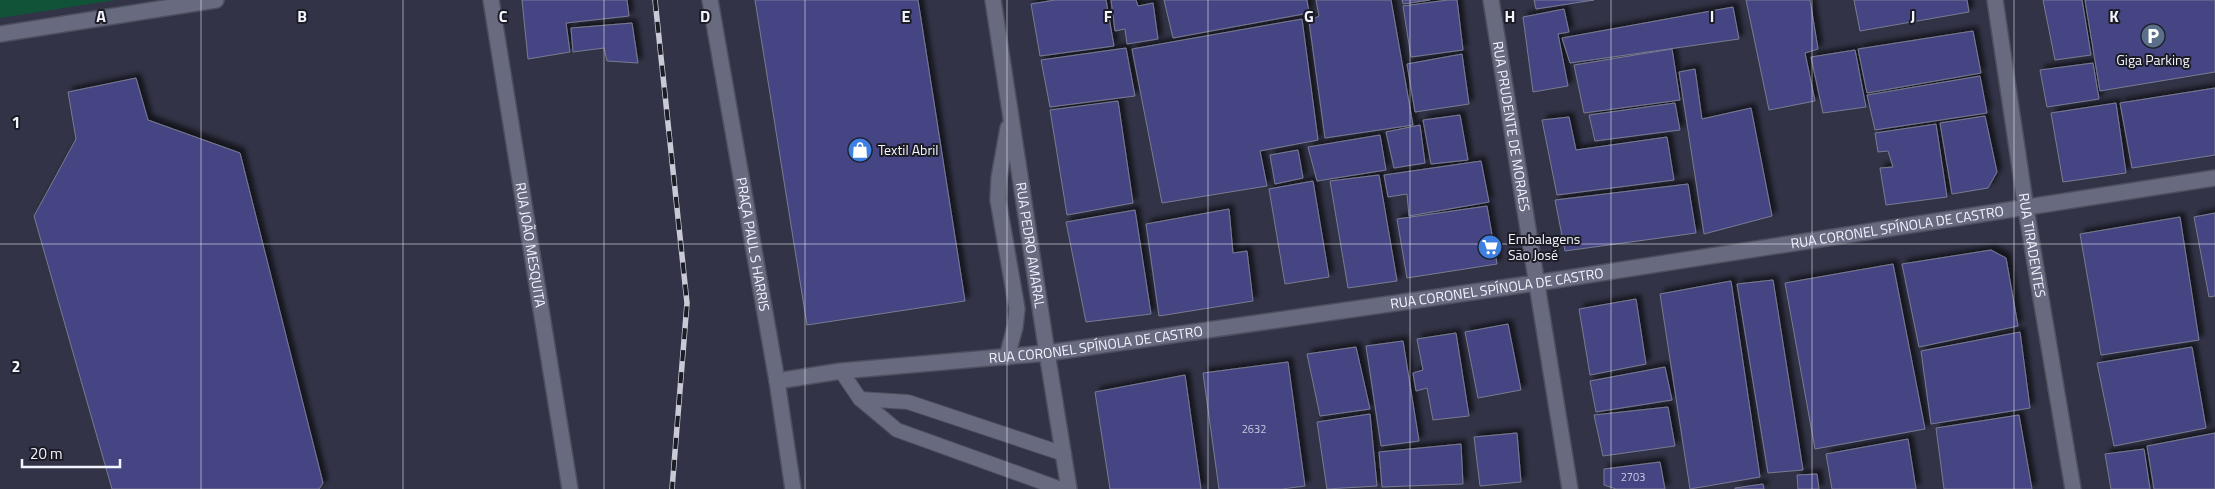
<svg xmlns="http://www.w3.org/2000/svg" width="2215" height="489" font-family="'Titillium Web',sans-serif">
<style>
.green{fill:#115338}
.building{fill:#454584;stroke:#797b91;filter:url(#shadow)}
.lines{fill:none;stroke-linecap:round;stroke-linejoin:round}
.service-casing{stroke:#4e4f5e;stroke-width:16}
.minor-casing{stroke:#4e4f5e;stroke-width:18}
.tertiary-casing{stroke:#4e4f5e;stroke-width:18}
.service{stroke:#686a80;stroke-width:14}
.minor{stroke:#686a80;stroke-width:15}
.tertiary{stroke:#686a80;stroke-width:15}
.rail-casing{stroke:#c9cad6;stroke-width:5.5}
.rail{stroke:#1b1c25;stroke-width:4;stroke-dasharray:11;stroke-linecap:butt}
.grid{fill:none;stroke:#f3f4fe;stroke-width:1;stroke-opacity:0.55}
.labels{text-anchor:middle;stroke-width:4;stroke-linejoin:round;paint-order:stroke}
.number-label{font-size:11px;fill:#c8c8e0}
.poi-label{font-size:14px;fill:#f3f4fe;stroke:#1b1c25;text-anchor:start}
.street-label{font-size:14px;fill:#f3f4fe;stroke:#1b1c25}
.grid-label{font-size:16px;text-anchor:middle;font-weight:bold;fill:#f3f4fe;stroke:#1b1c25;stroke-width:4;stroke-linejoin:round;paint-order:stroke}
</style>
<defs>
<filter id="shadow"><feDropShadow dx="4.5" dy="-4.5" stdDeviation="2.5" flood-color="#0009"/></filter>
</defs>
<rect width="100%" height="100%" fill="#323346"/>
<path class="green" d="M0,0h116l-116,18z"/>
<g class="building">
<path d="M522,0h105l2,16 -63,7 4,29 -42,7z"/>
<path d="M755,0h163l47,301 -158,24z"/>
<path d="M1055,0h51l8,46 -74,10 -9,-52z"/>
<path d="M1111,0h25l2,6 15,-3 5,36 -31,5 -2,-15 -10,2z"/>
<path d="M1164,0h143l2,13 -136,25z"/>
<path d="M1316,0h75l22,125 -88,13 -16,-117 10,-5z"/>
<path d="M1402,0h28l-27,4z"/>
<path d="M1448,0h9l6,50 -52,7 -8,-51z"/>
<path d="M1534,0h60l-58,9z"/>
<path d="M1746,0h64l8,49 -13,4 10,48 -46,9z"/>
<path d="M1854,0h113l2,12 -109,19z"/>
<path d="M2043,0h39l9,55 -36,5z"/>
<path d="M2085,0h130v72l-115,19z"/>
<path d="M1733,7l6,32 -169,24 -8,-25z"/>
<path d="M1564,9l5,23 -11,2 10,52 -35,6 -10,-75z"/>
<path d="M1302,19l16,121 -58,11 7,35 -105,17 -30,-154z"/>
<path d="M632,23l6,40 -31,-2 -3,-13 -31,4 -2,-24z"/>
<path d="M1973,31l8,42 -114,20 -9,-44z"/>
<path d="M1126,48l9,48 -85,11 -9,-47z"/>
<path d="M1672,49l8,51 -96,13 -10,-48z"/>
<path d="M1855,50l11,57 -43,6 -12,-56z"/>
<path d="M1462,54l7,50 -54,8 -8,-48z"/>
<path d="M2093,63l6,36 -52,8 -7,-37z"/>
<path d="M1695,69l7,50 49,-11 21,108 -68,18 -25,-162z"/>
<path d="M1980,76l7,37 -112,17 -8,-35z"/>
<path d="M136,78l12,42 92,33 83,330 -4,6h-207l-78,-273 42,-77 -8,-47z"/>
<path d="M2215,88v67l-83,13 -12,-65z"/>
<path d="M1118,101l15,102 -66,12 -17,-105z"/>
<path d="M1675,103l5,27 -85,11 -6,-26z"/>
<path d="M2116,103l10,70 -63,9 -12,-69z"/>
<path d="M1460,115l8,45 -37,4 -8,-44z"/>
<path d="M1985,116l12,56 -9,16 -36,6 -12,-71z"/>
<path d="M1569,117l7,33 91,-13 7,43 -117,15 -15,-75z"/>
<path d="M1936,124l11,73 -61,8 -6,-37 13,-1 -5,-16 -10,1 -3,-19z"/>
<path d="M1420,125l5,38 -31,5 -8,-36z"/>
<path d="M1380,135l6,35 -69,11 -9,-34z"/>
<path d="M1298,150l5,28 -28,6 -5,-29z"/>
<path d="M1481,161l8,41 -80,14 -2,-22 -19,3 -4,-22z"/>
<path d="M1379,175l18,106 -49,7 -18,-107z"/>
<path d="M1313,181l16,96 -44,7 -16,-95z"/>
<path d="M1688,184l8,49 -131,18 -10,-51z"/>
<path d="M1487,206l10,58 -90,14 -10,-59z"/>
<path d="M1229,209l4,44 14,-2 6,50 -94,15 -13,-92z"/>
<path d="M1135,210l16,104 -65,8 -20,-100z"/>
<path d="M2215,213v83l-6,1 -15,-80z"/>
<path d="M2180,217l19,123 -98,15 -21,-121z"/>
<path d="M1991,250l15,8 12,68 -99,21 -17,-83z"/>
<path d="M1893,264l32,165 -110,20 -30,-166z"/>
<path d="M1773,280l30,190 -35,3 -31,-189z"/>
<path d="M1731,281l29,196 -70,12 -30,-195z"/>
<path d="M1636,299l10,65 -56,11 -11,-66z"/>
<path d="M1508,324l13,66 -43,8 -13,-66z"/>
<path d="M2020,332l10,76 -99,16 -10,-73z"/>
<path d="M1456,333l13,83 -36,4 -6,-32 -11,3 -3,-18 10,-3 -6,-31z"/>
<path d="M1403,341l16,100 -38,5 -15,-100z"/>
<path d="M1356,347l14,62 -50,7 -13,-62z"/>
<path d="M2192,347l14,81 -92,18 -17,-83z"/>
<path d="M1288,362l17,124 -23,3h-63l-16,-116z"/>
<path d="M1665,367l7,33 -76,12 -6,-31z"/>
<path d="M1185,375l16,114h-91l-15,-97z"/>
<path d="M1668,407l7,39 -72,10 -9,-41z"/>
<path d="M1370,414l7,72 -50,3 -10,-67z"/>
<path d="M2019,415l13,74h-88l-8,-61z"/>
<path d="M1517,433l4,49 -41,4 -6,-49z"/>
<path d="M2215,433v56h-61l-7,-43z"/>
<path d="M1908,439l8,50h-84l-6,-35z"/>
<path d="M1461,444l2,40 -81,3 -3,-35z"/>
<path d="M2144,449l6,40h-39l-6,-35z"/>
<path d="M1660,462l5,27h-49l-12,-4v-16z"/>
<path d="M1817,474l2,15h-21l-1,-14z"/>
<path d="M1763,484l1,5h-29v-1z"/>
</g>
<g class="lines">
<defs>
<g id="service">
<path d="M841,371l19,28 48,3 156,52"/>
<path d="M860,399l37,31 164,59"/>
</g>
<g id="minor">
<path id="s1" d="M491,0l79,489"/>
<path id="s2" d="M710,0l67,381 16,108"/>
<path id="s3" d="M1995,0l31,209 47,280"/>
<path id="s4" d="M777,381l64,-10 206,-18 489,-70 679,-105"/>
</g>
<g id="tertiary">
<path id="s5" d="M993,0l54,353 22,136"/>
<path id="s6" d="M1491,0l79,489"/>
<path d="M0,34l216,-34"/>
<path d="M1007,357l8,-30 2,-18 -19,-109 1,-22 9,-50"/>
</g>
</defs>
<use href="#service" class="service-casing"/>
<use href="#minor" class="minor-casing"/>
<use href="#tertiary" class="tertiary-casing"/>
<use href="#service" class="service"/>
<use href="#minor" class="minor"/>
<use href="#tertiary" class="tertiary"/>
<defs>
<path id="rail" d="M655,0l32,303 -15,186"/>
</defs>
<use href="#rail" class="rail-casing"/>
<use href="#rail" class="rail"/>
</g>
<path class="grid" d="M201,0v489M403,0v489M604,0v489M805,0v489M1007,0v489M1208,0v489M1410,0v489M1611,0v489M1812,0v489M2014,0v489M0,244h2215"/>
<defs>
<symbol id="parking-disc" viewBox="-11 -11 22 22"><circle r="9.5" fill="#5c6f8a" stroke="#1b1c25"/><path d="M-3.5-5.5H1a3.5 3.5 0 0 1 0 7H-1V5.5H-3.5ZM-1-3.4V-.6H.8a1.4 1.4 0 0 0 0-2.8Z" fill="#fff"/></symbol>
<symbol id="shop-disc" viewBox="-11 -11 22 22"><circle r="9.5" fill="#3f7fe0" stroke="#1b1c25"/><path d="M-5-2.5h2.3a2.7 3.5 0 0 1 5.4 0H5L5.5 6h-11ZM-1.5-2.5h3a1.5 2.3 0 0 0-3 0Z" fill="#fff"/></symbol>
<symbol id="supermarket-disc" viewBox="-11 -11 22 22"><circle r="9.5" fill="#3f7fe0" stroke="#1b1c25"/><path d="M-6-5.5h2.5l.6 2H6L4.5 2H-2.5L-4.4-4H-6ZM-1.5 3.2a1.3 1.3 0 1 0 .1 0ZM3 3.2a1.3 1.3 0 1 0 .1 0Z" fill="#fff"/></symbol>
</defs>
<g fill-rule="evenodd">
<use href="#parking-disc" x="2139" y="22" width="28" height="28"/>
<use href="#shop-disc" x="846" y="136" width="28" height="28"/>
<use href="#supermarket-disc" x="1476" y="233" width="28" height="28"/>
</g>
<g class="labels">
<g class="number-label">
<text x="1254" y="433">2632</text>
<text x="1633" y="481">2703</text>
</g>
<g class="poi-label">
<text x="2153" y="65" text-anchor="middle">Giga Parking</text>
<text x="878" y="155">Textil Abril</text>
<text x="1508" y="244">Embalagens<tspan x="1508" dy="16">São José</tspan></text>
</g>
<g class="street-label">
<text dy="5" stroke="none"><textPath href="#s6" startOffset="128">RUA PRUDENTE DE MORAES</textPath></text>
<text dy="5" stroke="none"><textPath href="#s4" startOffset="1131">RUA CORONEL SPÍNOLA DE CASTRO</textPath></text>
<text dy="5" stroke="none"><textPath href="#s1" startOffset="248">RUA JOÃO MESQUITA</textPath></text>
<text dy="5" stroke="none"><textPath href="#s2" startOffset="248">PRAÇA PAUL S HARRIS</textPath></text>
<text dy="5" stroke="none"><textPath href="#s5" startOffset="248">RUA PEDRO AMARAL</textPath></text>
<text dy="5" stroke="none"><textPath href="#s3" startOffset="248">RUA TIRADENTES</textPath></text>
<text dy="5" stroke="none"><textPath href="#s4" startOffset="726">RUA CORONEL SPÍNOLA DE CASTRO</textPath></text>
<text dy="5" stroke="none"><textPath href="#s4" startOffset="321">RUA CORONEL SPÍNOLA DE CASTRO</textPath></text>
</g>
</g>
<g class="grid-label">
<text x="101" y="22">A</text>
<text x="302" y="22">B</text>
<text x="503" y="22">C</text>
<text x="705" y="22">D</text>
<text x="906" y="22">E</text>
<text x="1108" y="22">F</text>
<text x="1309" y="22">G</text>
<text x="1510" y="22">H</text>
<text x="1712" y="22">I</text>
<text x="1913" y="22">J</text>
<text x="2114" y="22">K</text>
<text x="16" y="128">1</text>
<text x="16" y="372">2</text>
</g>
<path d="M22 459v8h98v-8" fill="none" stroke="#f3f4fe" stroke-width="2.5"/>
<text x="30" y="459" font-size="15" fill="#f3f4fe" stroke="#1b1c25" stroke-width="4" paint-order="stroke">20 m</text>
</svg>
